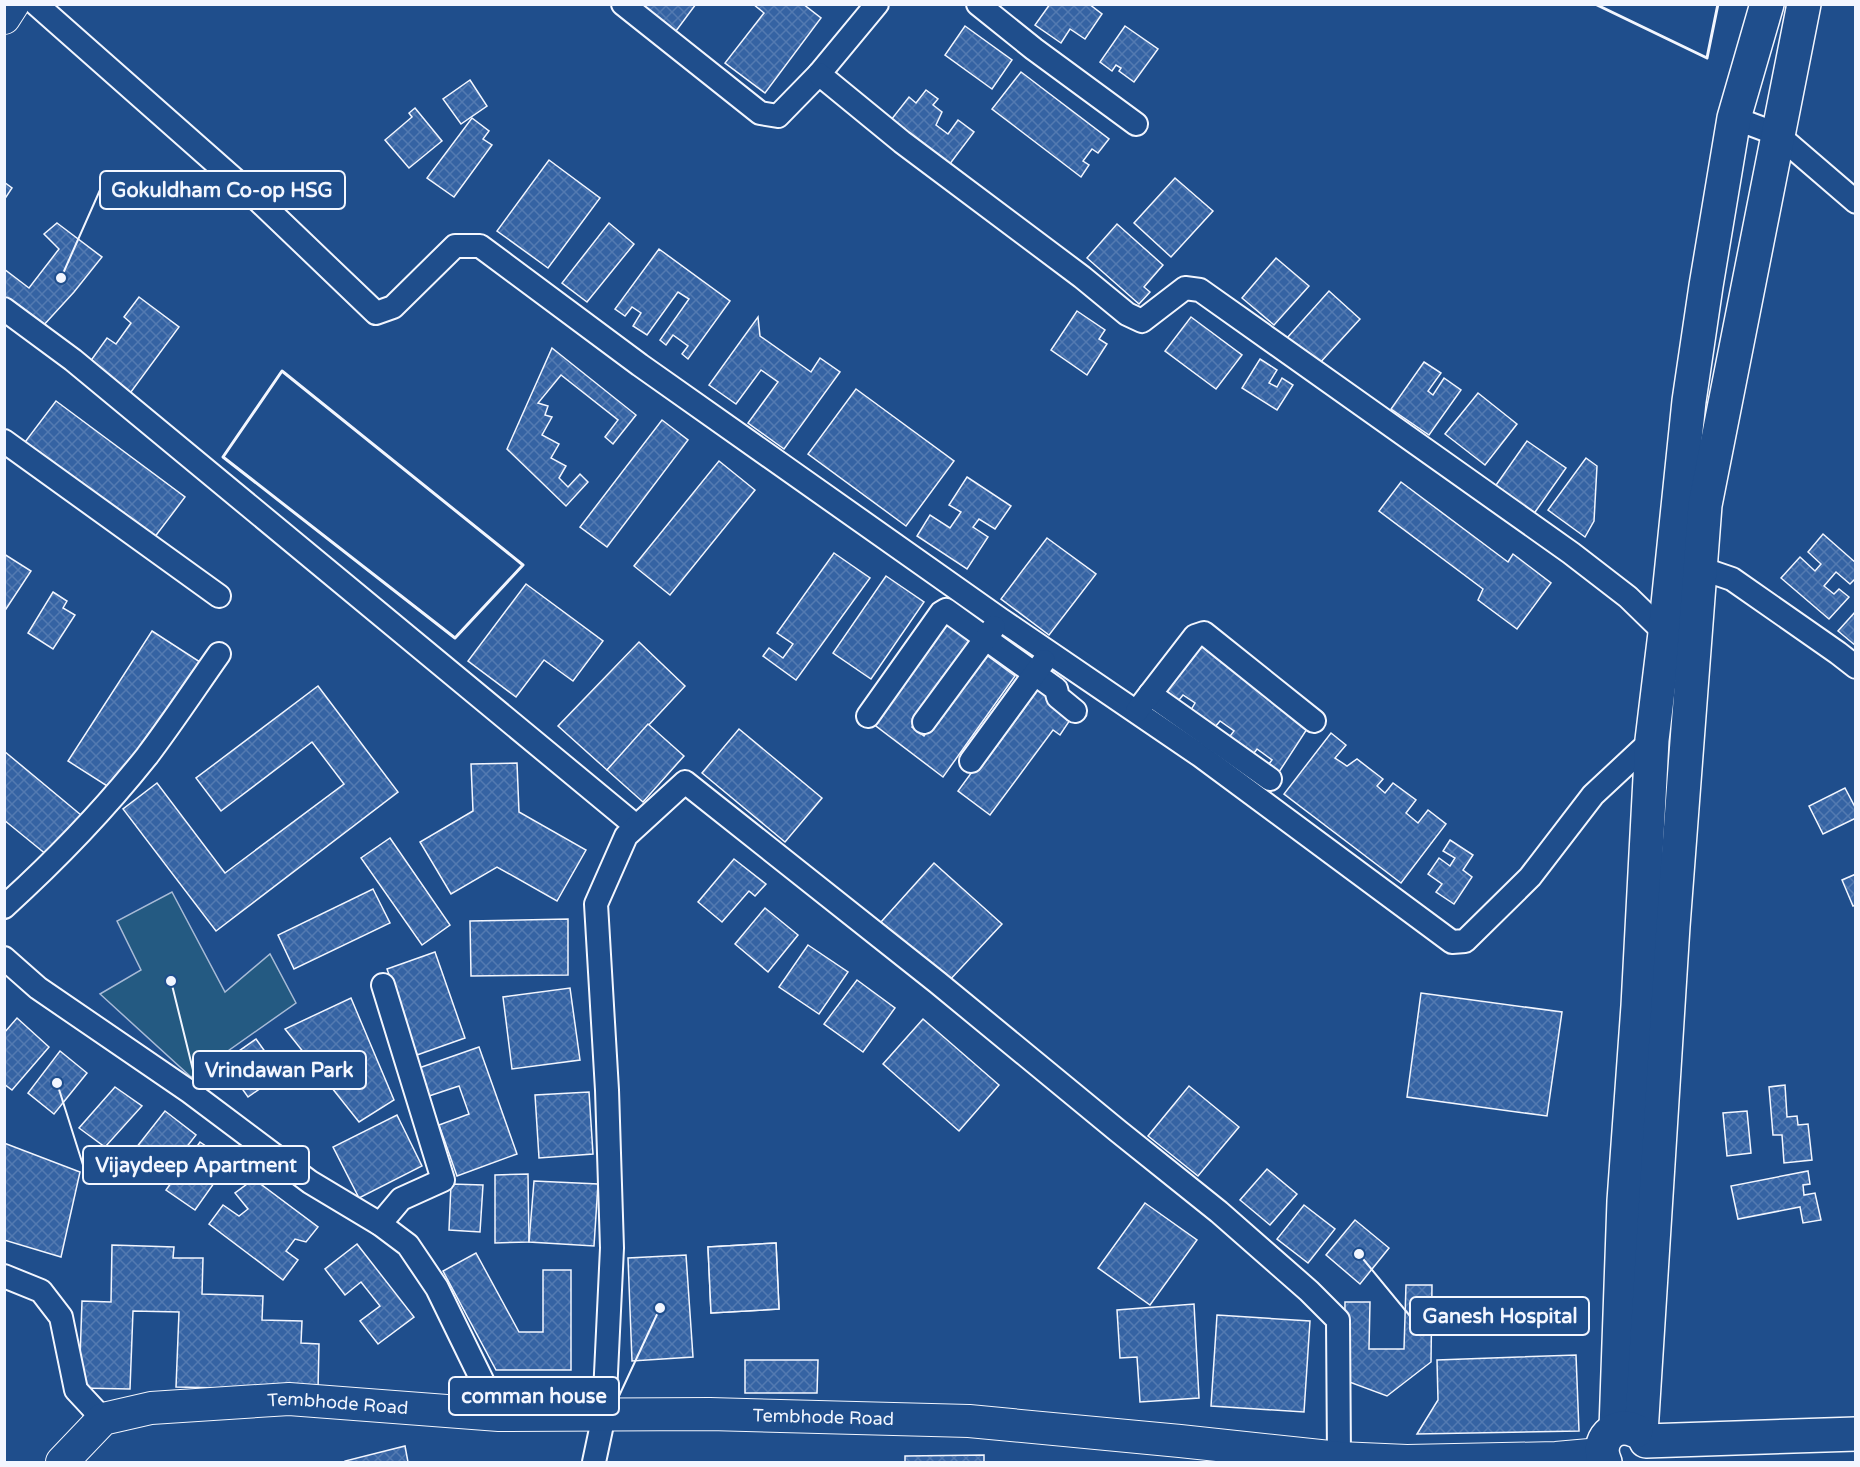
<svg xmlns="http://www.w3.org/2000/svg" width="1860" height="1467" font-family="'Varela Round',sans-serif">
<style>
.green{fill:#245a82;stroke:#a8bbd7;stroke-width:1.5}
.building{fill:url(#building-cross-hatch);stroke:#f2f6ff;stroke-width:1.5}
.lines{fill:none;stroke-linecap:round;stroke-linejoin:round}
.street-casing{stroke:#f2f6ff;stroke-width:26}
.secondary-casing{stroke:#f2f6ff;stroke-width:34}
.primary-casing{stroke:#f2f6ff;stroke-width:36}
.street{stroke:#1f4e8c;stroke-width:22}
.secondary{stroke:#1f4e8c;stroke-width:32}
.primary{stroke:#1f4e8c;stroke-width:33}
.wall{stroke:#f2f6ff;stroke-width:3}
.labels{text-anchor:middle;stroke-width:4.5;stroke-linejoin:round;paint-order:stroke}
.street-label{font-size:18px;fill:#f2f6ff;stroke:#1f4e8c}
.leader{fill:none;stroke:#f2f6ff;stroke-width:2}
.callout-dot{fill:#f2f6ff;stroke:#1f4e8c;stroke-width:2}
.callout{fill:#1f4e8c;stroke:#f2f6ff;stroke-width:2}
.callout-label{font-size:20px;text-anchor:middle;font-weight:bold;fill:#f2f6ff}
</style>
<defs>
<pattern id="building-cross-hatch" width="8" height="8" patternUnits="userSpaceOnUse" patternTransform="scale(1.5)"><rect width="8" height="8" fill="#3563a3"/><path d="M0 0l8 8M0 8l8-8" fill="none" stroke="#537ab1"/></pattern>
</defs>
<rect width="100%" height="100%" fill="#1f4e8c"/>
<path class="green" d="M172,892l53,100 45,-38 26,49 -105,74 -91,-83 41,-24 -24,-49z"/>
<g class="building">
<path d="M633,4h63l-23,31z"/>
<path d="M753,4h50l18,14 -56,75 -40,-30 39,-50z"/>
<path d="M1050,4h39l13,10 -17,25 -15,-10 -9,14 -26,-18z"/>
<path d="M965,26l47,34 -20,29 -47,-34z"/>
<path d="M1125,26l33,23 -24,33 -15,-11 2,-3 -5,-3 -4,6 -12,-9z"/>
<path d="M1021,72l88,67 -11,14 -6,-4 -9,12 6,4 -8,12 -89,-68z"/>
<path d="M470,80l17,26 -26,18 -18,-25z"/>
<path d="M926,90l12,9 -5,6 9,7 -6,13 12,9 10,-14 16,12 -28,37 -59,-44 22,-28 7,6z"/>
<path d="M415,108l27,33 -33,27 -24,-28 27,-23 -3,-4z"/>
<path d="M472,118l17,13 -6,8 9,6 -38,52 -27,-19z"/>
<path d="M549,160l51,38 -52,70 -51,-37z"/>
<path d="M1175,178l38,33 -42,46 -37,-34z"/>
<path d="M4,182l8,6 -8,12z"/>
<path d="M57,223l45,34 -28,35 -32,35 -38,-29v-29l25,19 30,-39 -15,-15z"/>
<path d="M609,223l25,21 -47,58 -25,-19z"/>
<path d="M1117,224l46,41 -19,22 6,5 -11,12 -52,-46z"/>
<path d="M659,249l71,52 -42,58 -6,-5 6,-8 -15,-11 -7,10 -6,-5 29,-41 -11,-7 -31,43 -14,-9 8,-13 -9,-6 -7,9 -10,-7z"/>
<path d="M1276,258l33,28 -35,39 -32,-27z"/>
<path d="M1329,291l31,28 -42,46 -31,-27z"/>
<path d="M139,297l40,30 -51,69 -41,-30 20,-28 9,6 15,-21 -7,-6z"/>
<path d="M1077,311l28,19 -6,9 8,5 -20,31 -36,-25z"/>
<path d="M758,317l2,19 51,36 9,-14 20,14 -56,77 -36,-26 30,-41 -17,-12 -25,34 -27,-19z"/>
<path d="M1191,317l51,38 -26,34 -51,-38z"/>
<path d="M552,348l84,67 -23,29 -8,-7 13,-17 -57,-45 -23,28 10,3 -3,9 7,2 -10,18 17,9 -8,14 15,8 -7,12 9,9 12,-13 8,8 -22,24 -59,-57z"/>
<path d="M1260,359l17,11 -8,13 8,4 5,-9 11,7 -16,25 -35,-22z"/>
<path d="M1424,362l17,11 -13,18 5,4 11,-17 17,12 -32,45 -38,-26z"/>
<path d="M856,389l98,72 -48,65 -98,-72z"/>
<path d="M1478,393l39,31 -32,41 -40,-31z"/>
<path d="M56,401l129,96 -34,45 -129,-96z"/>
<path d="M662,420l26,20 -81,107 -27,-20z"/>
<path d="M1527,441l39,27 -33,47 -39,-27z"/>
<path d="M1586,458l11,8 -3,55 -9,16 -37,-27z"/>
<path d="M719,461l36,29 -85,105 -36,-29z"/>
<path d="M967,477l44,29 -16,23 -16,-10 -6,8 15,10 -21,32 -50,-33 13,-21 20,13 11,-16 -12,-7z"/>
<path d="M1401,482l107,80 5,-8 38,29 -34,46 -39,-29 5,-11 -104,-78z"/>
<path d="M1823,534l33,29v15l-6,6 -14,-12 -12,14 10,8 5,-5 10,8 -20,22 -48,-41 19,-21 15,14 6,-7 -13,-12z"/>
<path d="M1047,538l49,36 -47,61 -48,-36z"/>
<path d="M834,553l36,25 -74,102 -33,-24 6,-8 14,10 10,-14 -16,-11z"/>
<path d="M4,554l27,17 -27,41z"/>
<path d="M886,576l38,26 -53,77 -38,-26z"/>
<path d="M526,584l77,57 -30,40 -29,-21 -28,37 -48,-36z"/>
<path d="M53,592l14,9 -4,7 12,7 -22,34 -25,-16z"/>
<path d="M1856,611v35l-18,-15z"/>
<path d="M945,616l33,21 -66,90 12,9 61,-82 30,22 -72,101 -71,-54z"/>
<path d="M152,631l48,31 -85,129 -47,-30z"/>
<path d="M1200,641l109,85 -32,49 -12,-6 7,-9 -15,-11 -9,12 -24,-17 10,-13 -14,-10 -5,6 -24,-17 4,-7 -12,-8 -9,11 -16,-12z"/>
<path d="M639,642l46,44 -78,84 -49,-44z"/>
<path d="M318,686l80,106 -182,139 -93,-122 34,-26 68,90 119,-89 -32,-42 -91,69 -25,-33z"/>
<path d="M1035,686l39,28 -14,21 -7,-5 -63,85 -32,-24z"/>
<path d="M648,724l36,32 -41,46 -36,-32z"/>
<path d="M739,729l83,69 -37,44 -83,-69z"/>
<path d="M1331,733l15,12 -11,13 12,8 10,-7 26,20 -6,7 8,7 8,-10 23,17 -10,13 12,10 10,-13 18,14 -45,59 -117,-89z"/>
<path d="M4,751l77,64 -34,40 -43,-35z"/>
<path d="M517,763l2,49 67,38 -29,51 -60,-34 -46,27 -31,-52 53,-31 -2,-47z"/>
<path d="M1845,788l11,21v9l-33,16 -14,-28z"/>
<path d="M390,838l60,87 -28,20 -61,-87z"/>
<path d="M1450,840l23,15 -10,15 9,7 -18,27 -18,-12 6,-8 -14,-10 11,-16 11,8 5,-8 -12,-7z"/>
<path d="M734,859l32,25 -11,12 -6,-5 -27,31 -24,-20z"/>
<path d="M934,863l68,61 -54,58 -67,-60z"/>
<path d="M1856,874v31l-3,1 -11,-26z"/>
<path d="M373,889l17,34 -96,46 -16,-34z"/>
<path d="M765,908l33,27 -30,37 -33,-28z"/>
<path d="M568,919v56l-97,1 -1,-55z"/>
<path d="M808,945l40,27 -29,42 -40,-27z"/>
<path d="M435,952l30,86 -48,17 -30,-86z"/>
<path d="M857,980l38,28 -32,44 -39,-28z"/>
<path d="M570,988l10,72 -68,9 -9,-72z"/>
<path d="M1421,993l141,19 -15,104 -140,-19z"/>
<path d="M351,998l43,102 -35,22 -74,-93z"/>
<path d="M17,1018l32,29 -37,43 -8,-6v-51z"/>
<path d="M923,1019l76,66 -40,46 -76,-67z"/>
<path d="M256,1039l25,35 -33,23 -17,-24 -15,10 -7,-11z"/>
<path d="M479,1047l38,107 -60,22 -18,-51 30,-11 -10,-28 -30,10 -10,-28z"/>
<path d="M60,1051l27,22 -33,41 -26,-21z"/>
<path d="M1785,1085l2,32 10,-1 1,9 10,-1 4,36 -28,3 -2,-28h-9l-4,-48z"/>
<path d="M1189,1086l50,41 -41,49 -50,-40z"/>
<path d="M115,1087l27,19 -37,41 -26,-19z"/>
<path d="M589,1092l4,62 -54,4 -4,-63z"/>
<path d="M165,1111l31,24 -35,45 -16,-12 -5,6 -15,-12z"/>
<path d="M1747,1111l4,42 -24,3 -4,-43z"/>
<path d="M397,1115l25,51 -63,32 -26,-51z"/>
<path d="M200,1142l29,20 -34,48 -29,-20z"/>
<path d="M4,1143l76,29 -19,85 -57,-17z"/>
<path d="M1267,1169l30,25 -27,31 -30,-25z"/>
<path d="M1808,1171l2,13 -7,1 1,10 11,-2 6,27 -18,3 -3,-16 -62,12 -7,-33z"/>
<path d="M528,1174l1,68 -34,1v-68z"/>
<path d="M254,1179l64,48 -12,15 -11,-3 -9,12 12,9 -15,20 -74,-56 14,-19 16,11 9,-7 -13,-16z"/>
<path d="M534,1181l64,3 -4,62 -65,-4z"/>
<path d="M451,1184l32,1 -3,47 -31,-2z"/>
<path d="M1145,1203l52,37 -47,65 -52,-37z"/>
<path d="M1304,1205l31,24 -27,34 -31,-24z"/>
<path d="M1355,1220l34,28 -29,36 -34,-29z"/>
<path d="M776,1243l3,66 -68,4 -3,-66z"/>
<path d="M776,1243l3,66 -68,4 -3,-66z"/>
<path d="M357,1244l57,73 -36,27 -18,-23 20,-15 -19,-24 -16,13 -20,-26z"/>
<path d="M112,1245l62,2 -1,11h30l-1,36 61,2 -1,24 40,1 -1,22 18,1 -1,46 -142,-3 3,-75 -46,-1 -3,78 -51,-1 3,-87 29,1z"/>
<path d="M476,1253l43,79h24v-62h28v100h-75l-53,-99z"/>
<path d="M686,1255l7,102 -61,4 -4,-103z"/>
<path d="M1406,1285h26l-1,77 -44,34 -43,-16 1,-78h25l-1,47h35z"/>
<path d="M1194,1304l5,94 -59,4 -3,-45 -17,1 -3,-48z"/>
<path d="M1217,1315l93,6 -6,91 -93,-6z"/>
<path d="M1576,1355l3,76 -162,3 21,-34 -1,-40z"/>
<path d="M745,1360h73l-1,33h-72z"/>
<path d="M405,1446l3,16h-63v-1z"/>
<path d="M984,1455v7h-79v-6z"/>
</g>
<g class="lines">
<defs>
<g id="street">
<path d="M36,4l224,198 116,111 17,-6 62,-61h25l160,119 360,254 201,137 251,186 13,-1 65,-64 63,-82 59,-55"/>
<path d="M623,4l137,109 18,3 41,-42 58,-70"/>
<path d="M978,4l56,45 102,75"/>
<path d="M819,74l83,68 180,135 45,37 15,7 43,-33 15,2 371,263 57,44 37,36 8,4"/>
<path d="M1734,118l43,16 79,68"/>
<path d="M4,309l69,51 563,466"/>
<path d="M4,441l215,155"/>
<path d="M1700,568l32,11 106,74 18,14"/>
<path d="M1150,694l120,85"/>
<path d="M1137,711l58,-75 9,-3 110,88"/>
<path d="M868,716l73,-103 5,-3 110,79 2,8 17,14"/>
<path d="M924,722l70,-95"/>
<path d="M971,761l73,-100"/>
<path d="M4,907c52,-47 100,-97 143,-151 25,-33 48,-68 72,-102"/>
<path d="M4,958l34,30 152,104 120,90 70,42 28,21 29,43 62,127"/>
<path d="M380,1224l21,-25 42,-19 -60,-195"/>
<path d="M4,1276l37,15 20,26 15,73 27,29"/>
<path d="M594,1462l10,-47 8,-167 -5,-158 -11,-186 30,-68 59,-54 252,200 181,149 101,81 90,79 29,29 1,138"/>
</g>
<g id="secondary">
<path d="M4,18l9,-14"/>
<path id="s1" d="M62,1462l41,-43 48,-11 138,-9 210,16 211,-1 259,7 211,20 159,17 68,3 149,-3 45,-4"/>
</g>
<g id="primary">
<path d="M1616,1429l8,-228 14,-195 14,-266 13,-107 24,-232 17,-115 28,-168 33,-114"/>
<path d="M1641,1433l32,-507 32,-421 99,-501"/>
<path d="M1646,1441l210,-7"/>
<path d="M1605,1462c-10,-21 9,-42 31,-31"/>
</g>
</defs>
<use href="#street" class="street-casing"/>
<use href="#secondary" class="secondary-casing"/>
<use href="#primary" class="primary-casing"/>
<use href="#street" class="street"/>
<use href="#secondary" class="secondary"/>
<use href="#primary" class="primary"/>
<g class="wall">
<path d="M1595,4l112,54 11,-54"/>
<path d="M282,371l241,194 -68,73 -232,-181z"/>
</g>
</g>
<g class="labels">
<g class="street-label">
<text dy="6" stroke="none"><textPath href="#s1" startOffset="296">Tembhode Road</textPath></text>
<text dy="6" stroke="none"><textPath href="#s1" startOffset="782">Tembhode Road</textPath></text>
</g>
</g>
<path class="leader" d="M61 278L100 190M171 981L193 1070M57 1083L83 1165M1359 1254L1410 1316M660 1308L619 1396"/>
<g class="callout-dot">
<circle cx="61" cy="278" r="6"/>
<circle cx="171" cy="981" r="6"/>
<circle cx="57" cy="1083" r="6"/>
<circle cx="1359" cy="1254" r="6"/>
<circle cx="660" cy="1308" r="6"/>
</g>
<g class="callout">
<rect x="100" y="171" width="245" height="38" rx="6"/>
<rect x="193" y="1051" width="173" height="38" rx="6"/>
<rect x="83" y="1146" width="226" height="38" rx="6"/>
<rect x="1410" y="1297" width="179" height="38" rx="6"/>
<rect x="449" y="1377" width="170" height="38" rx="6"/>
</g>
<g class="callout-label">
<text x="222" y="197">Gokuldham Co-op HSG</text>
<text x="279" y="1077">Vrindawan Park</text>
<text x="196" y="1172">Vijaydeep Apartment</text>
<text x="1500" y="1323">Ganesh Hospital</text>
<text x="534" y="1403">comman house</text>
</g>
<rect width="1860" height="1467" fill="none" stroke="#f2f6ff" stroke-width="12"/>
</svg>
